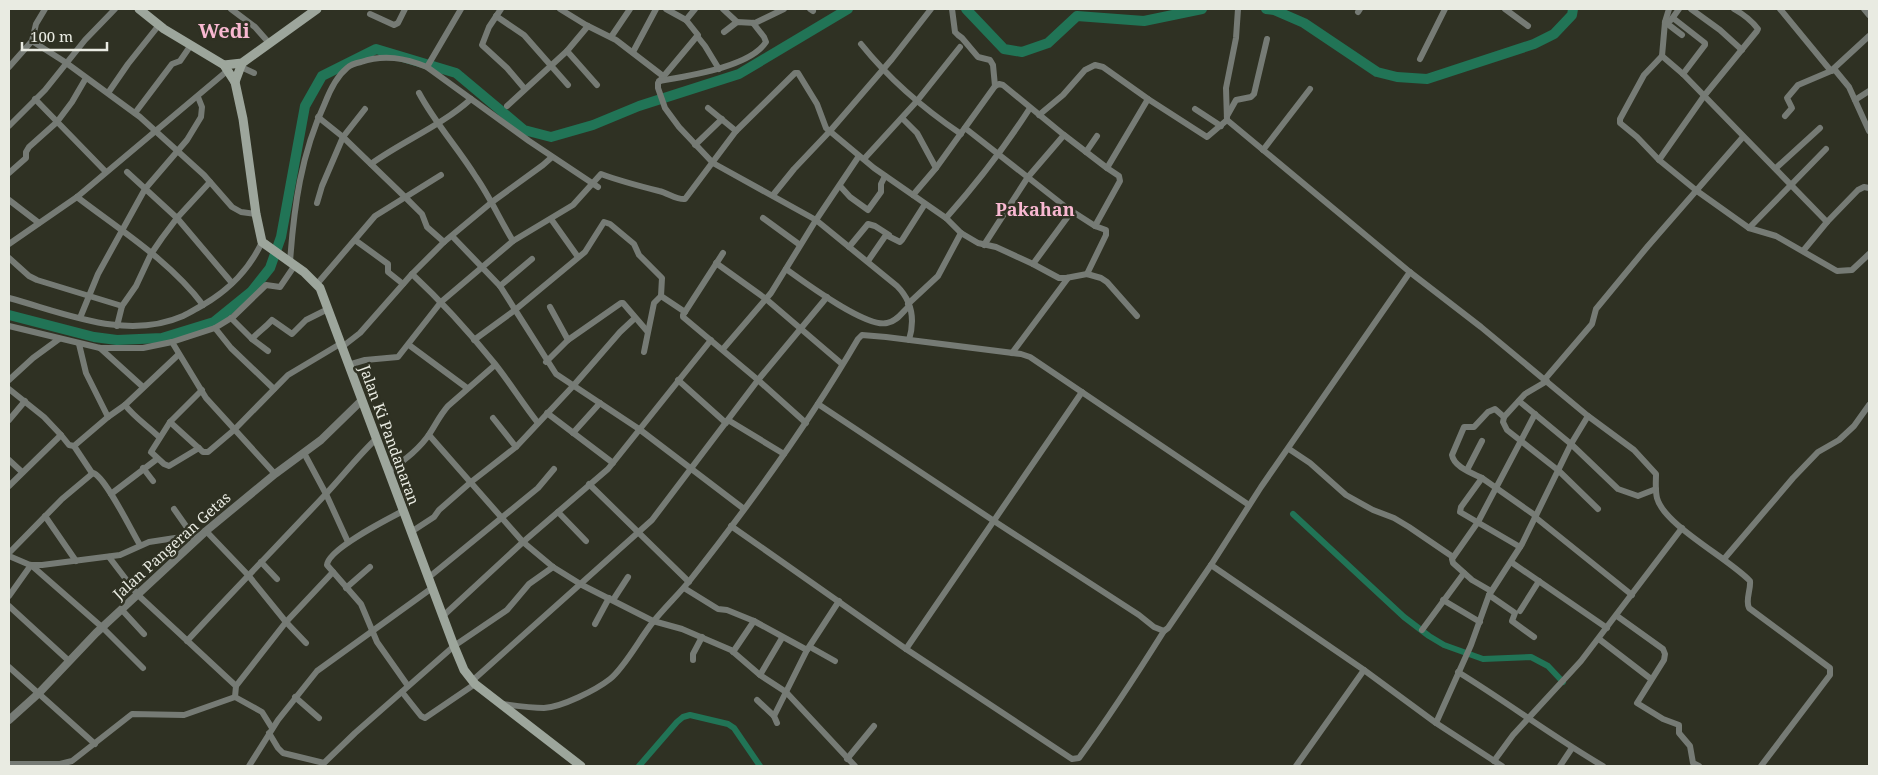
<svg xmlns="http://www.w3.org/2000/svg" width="1878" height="775" font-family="'Noto Serif',serif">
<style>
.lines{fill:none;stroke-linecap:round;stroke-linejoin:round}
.canal{stroke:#217456;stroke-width:6}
.river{stroke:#217456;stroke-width:10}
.minor{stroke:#767b75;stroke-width:6}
.tertiary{stroke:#767b75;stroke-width:8}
.secondary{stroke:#9da69c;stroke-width:9}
.labels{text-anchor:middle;stroke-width:5;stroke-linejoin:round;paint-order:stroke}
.street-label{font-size:15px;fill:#e9ebe2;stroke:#2f3123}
.quarter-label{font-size:18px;font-weight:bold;fill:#f8b8d1;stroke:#2f3123}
.district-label{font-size:20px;font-weight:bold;fill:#f8b8d1;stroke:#2f3123}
</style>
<rect width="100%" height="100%" fill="#2f3123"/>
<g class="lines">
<g class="canal">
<path d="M1293,514l111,103 25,19 15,9 39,14 48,-2 17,9 15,16"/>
<path d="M639,766l38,-44 6,-5 7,-2 38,9 6,4 26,38"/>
</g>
<g class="river">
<path d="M966,9l38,40 18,3 26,-9 29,-27 67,5 58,-12"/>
<path d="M1266,9l8,1 30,13 73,49 20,5 30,2 107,-35 20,-10 18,-19 1,-6"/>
<path d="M9,315l85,22 23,3 45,-2 52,-16 37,-30 19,-24 11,-31 24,-131 17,-30 54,-27 80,24 68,57 27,7 42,-12 46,-19 100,-32 109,-65"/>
</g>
<g class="minor">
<path d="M45,9l-9,15 -4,17 33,21 75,55 64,58 28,32 9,5 15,2"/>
<path d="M231,9l24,18 15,17"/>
<path d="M501,9l-12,18 -7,18 25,23 17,20"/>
<path d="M560,9l26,16 30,15 47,36"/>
<path d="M666,9l20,11"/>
<path d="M695,9l-9,11 12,15 -40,48v5l7,20 14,19 34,36 103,57 81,66c15,15 18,34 12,54"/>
<path d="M723,9l14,13"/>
<path d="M810,9l3,2"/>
<path d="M952,9l3,23 3,3 4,3 16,19 12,3 3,5 2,21"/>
<path d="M1238,9l-2,29 -10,50 1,32 184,153 70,54 107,89 46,34 22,24c0,7 -1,16 1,24 7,27 71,60 93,83 1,9 -5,19 -1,27l81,60v7l-69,91"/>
<path d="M1505,9l23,17"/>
<path d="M1669,9l-4,13 -3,34 -18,19 -24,44v4l17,14 22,23 38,31 52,37 27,8 61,35 15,-1 17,-16"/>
<path d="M1691,9l29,21 22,20"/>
<path d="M1780,9l51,62 4,-1 14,17 20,44"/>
<path d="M1864,9l5,6"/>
<path d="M1358,12l2,-3"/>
<path d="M370,14l24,11 4,-2 7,-14"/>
<path d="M496,16l28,19 44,50"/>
<path d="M1673,18l32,25v2l-22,29"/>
<path d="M1671,20l8,-11"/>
<path d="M1665,22l17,13"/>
<path d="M724,32l13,-10 18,1 29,-14"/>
<path d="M697,36l8,10 14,23"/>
<path d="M611,37l19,-28"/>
<path d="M861,44c28,35 63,65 100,90"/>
<path d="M567,51l21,-25"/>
<path d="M633,52l23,-43"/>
<path d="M1662,56l21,18 144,148 -24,29"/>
<path d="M1420,59l25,-50"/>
<path d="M9,67l23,-26"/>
<path d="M241,67l13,6"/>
<path d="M427,67l34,-58"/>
<path d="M659,81c28,-5 91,-14 107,-39l-2,-5 -11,-14"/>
<path d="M108,93l20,-29 31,-39"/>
<path d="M419,93c16,30 39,55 57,84 14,20 24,43 37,64l60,-36 28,-31c19,7 38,12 58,17 9,2 18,9 26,8l51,-68 59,-58h3l19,31 9,24 48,40 72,50 15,15 17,10 18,4 37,17 26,14h7l21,-4 14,4 6,4 30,34"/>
<path d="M35,99l71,73"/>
<path d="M1855,100l14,-9"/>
<path d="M507,106l60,-55 30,34"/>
<path d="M708,108l28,23"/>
<path d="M1195,109l26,17"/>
<path d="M135,113l37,-49 8,-3 11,-16"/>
<path d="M1039,115l24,-20 22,-25 10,-5 8,2 45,32"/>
<path d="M1227,116l9,-16 15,-3 3,-3 13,-55"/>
<path d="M1785,116l7,-8 -5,-10 11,-13 33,-14 38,-35"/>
<path d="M318,117l25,20 63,61 16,16 5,13 17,15"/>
<path d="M902,118l15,15 19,35"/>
<path d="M9,126l36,-36 40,-50 30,-31"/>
<path d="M965,128l102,80 28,18 11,4v5l-19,39"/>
<path d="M695,145l27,-26"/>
<path d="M1263,150l47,-61"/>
<path d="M1086,152l11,-16"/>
<path d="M864,159l53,-58 43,-54"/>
<path d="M1659,160l45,-64 53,-65 1,-2c-6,-8 -15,-15 -24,-20"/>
<path d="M371,164c32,-23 70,-38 100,-65"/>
<path d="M1776,168l44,-40"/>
<path d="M127,172l50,46 55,65"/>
<path d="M9,173l17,-15v-6l3,-5 28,-25 15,-20 14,-24"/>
<path d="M840,186l10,11 18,13 13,-18v-8l4,-8"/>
<path d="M773,195l21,-26 36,-38 62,-72 39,-50"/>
<path d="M913,195l23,-27 59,-82 4,-2 4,1 61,50 43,33 41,-69 59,38 20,-17"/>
<path d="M77,197c43,33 93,64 126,108"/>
<path d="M9,200l30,23"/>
<path d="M317,203l5,-17 21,-49 22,-28"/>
<path d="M763,218l37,27"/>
<path d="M946,218c31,-35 59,-71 84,-110"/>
<path d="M551,219l27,38"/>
<path d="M1827,222l31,-32 6,-3 5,1"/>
<path d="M1095,226l25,-45 -1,-5 -12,-8"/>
<path d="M1749,228l77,-79"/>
<path d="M452,236l48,50 56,88 83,55 105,80"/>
<path d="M355,240l33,24v8l15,12"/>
<path d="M9,244l68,-47 150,-126"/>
<path d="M984,245l44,-68 36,-42"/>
<path d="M849,247l19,-23 7,2 14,9"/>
<path d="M723,253l-40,62v2l75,63 48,43"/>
<path d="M9,258l20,18 8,4 85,26 14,-20 15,-32 11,-16 15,-20 33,-36"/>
<path d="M868,261l18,-26 14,7 2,-2 23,-36"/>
<path d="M290,262c4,-56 11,-108 35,-159 5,-13 11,-26 22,-35 3,-3 9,-5 14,-6 23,-8 44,-4 66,5l102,74 69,46"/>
<path d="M716,263l50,36 76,65"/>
<path d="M1033,264l39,-53"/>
<path d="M786,269c18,13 80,59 101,54 9,-1 15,-10 21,-16"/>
<path d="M412,274c30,28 57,58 83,90 15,19 28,40 43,59"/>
<path d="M317,284l58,-68 66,-41"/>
<path d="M500,286l32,-27"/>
<path d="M9,298c56,15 117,43 174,18 7,-3 14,-8 20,-11 27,-16 46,-35 59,-63"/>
<path d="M908,304l30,-28 23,-43"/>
<path d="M550,307l18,33"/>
<path d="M80,318l18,-44 47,-85 42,-49 14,-23 1,-10 -4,-10"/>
<path d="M231,318l21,21c7,-8 13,-11 20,-19l20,14 14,-14 22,-11"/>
<path d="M9,326l91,22h43l29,-6 34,56 69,76"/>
<path d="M117,326l5,-20"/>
<path d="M252,339l16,12"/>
<path d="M474,340l41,-30 70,-58 19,-30 6,2 24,20 5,11 23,23 -1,18 24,16"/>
<path d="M172,342l43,-14"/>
<path d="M79,344l7,29 22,44"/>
<path d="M409,345l58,43"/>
<path d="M342,347l18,-14 52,-59 32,-32 48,-40 51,-37 9,-8"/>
<path d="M100,348l43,39"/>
<path d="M723,349l48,-56 45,-73 43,-64"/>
<path d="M644,352l10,-49 7,-7"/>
<path d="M1012,353l56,-75"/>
<path d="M546,362l22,-22 53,-37h2l24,28"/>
<path d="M348,365l17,-5 33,-3 43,-55 72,-61"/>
<path d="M1545,379l47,-55 4,-15 52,-63 95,-109"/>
<path d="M9,380l24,-22 26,-19"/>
<path d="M678,380l48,43"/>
<path d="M9,389l35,28 17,18"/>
<path d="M274,389l-43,-41 -16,-20 18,-11 33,-32 14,2 15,-22"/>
<path d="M1519,401l52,43 47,45 20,7 18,-7"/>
<path d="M818,404l176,117 145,94 15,12 10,4"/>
<path d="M125,405c10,13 23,21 34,32"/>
<path d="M547,413l66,50"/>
<path d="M1504,417l-1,5 4,8 52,41 39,38"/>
<path d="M493,418l23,29"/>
<path d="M9,420l16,-19"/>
<path d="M728,420l56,34"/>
<path d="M170,422l33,30h5l26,-22 54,-55 52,-31"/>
<path d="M573,433l27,-30"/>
<path d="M429,435l94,107 30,25 29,18 71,36 29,8 49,21 29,25 26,17 69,74"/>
<path d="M74,446l18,27"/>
<path d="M199,448l-30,18 -5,-2 -13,-12 19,-30 32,-32"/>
<path d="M1289,449l21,14 36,32 27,15 21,8 15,9 44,30"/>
<path d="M304,453l22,41 22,48"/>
<path d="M9,460l13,12"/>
<path d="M143,468l10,13"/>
<path d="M1467,470l15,-29"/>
<path d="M388,472c15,-11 32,-23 42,-39 6,-9 10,-18 18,-27l47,-41"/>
<path d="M1482,478l54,38"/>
<path d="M589,484l100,98"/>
<path d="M9,486l52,-51 8,10 5,1 34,-29 17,-12 53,-50"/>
<path d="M111,494l46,-35"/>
<path d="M174,509l19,27"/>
<path d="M403,511c-15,8 -75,38 -76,54l34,39 16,38 31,44"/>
<path d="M558,512l28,29"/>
<path d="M45,516l31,45"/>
<path d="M1535,517l97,78"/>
<path d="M731,526l175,123 166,110 7,-1c30,-41 58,-84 85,-127l4,-3 43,-63 153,105 72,53 66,43"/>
<path d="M206,531l42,44 38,47 20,21"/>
<path d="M411,532l23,-15 5,-7 32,-28 45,-35 58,-62 46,-53 15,-14"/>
<path d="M1520,547l-60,-35 1,-5 21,-29c-10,-5 -28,-11 -30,-23l12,-28h10l14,-15 7,-3 9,8 21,-23 22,-13"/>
<path d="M9,553l53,-54 31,-26c12,3 39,59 47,72"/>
<path d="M9,556l21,9h12l78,-10 29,-13 26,-4 25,-2"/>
<path d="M109,557l29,38 98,91 -1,11 27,15 10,16"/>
<path d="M1724,559l69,-81 25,-26 21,-12 15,-14 15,-21"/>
<path d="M261,562l16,17"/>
<path d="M1511,562l96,66"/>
<path d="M1211,565l50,-78 149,-215"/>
<path d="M428,578l110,-90 16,-19"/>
<path d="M346,588l24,-21"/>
<path d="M684,588l34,21 9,1 27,11 53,29"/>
<path d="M1491,591l-19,-11 -19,-17 -1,-4 26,-37 57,-108"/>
<path d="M1489,595l26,18 -3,8 22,16"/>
<path d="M9,596l22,-31 72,63 40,40"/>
<path d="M613,600l15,-23"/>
<path d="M1443,600l37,22"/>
<path d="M9,606l60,55"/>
<path d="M122,610l22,24"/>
<path d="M1520,611l19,-30"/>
<path d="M443,616l80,-74 85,-73 103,-129"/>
<path d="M1617,616l46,33 2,5 -1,6 -27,43 26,16 16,6v8l11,13 3,17 6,3"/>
<path d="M595,624l14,-26"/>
<path d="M1422,630l42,-57"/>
<path d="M1599,639l52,40"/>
<path d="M187,641c45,-49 92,-97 137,-145 18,-19 33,-39 52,-57"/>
<path d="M810,647l25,14"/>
<path d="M906,649l176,-257"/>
<path d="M733,652l21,-31"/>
<path d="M693,660v-6l9,-17"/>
<path d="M9,667l86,77"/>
<path d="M1458,672c49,30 95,65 145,94"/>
<path d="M760,675l22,-37"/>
<path d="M472,681l180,-161 106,-140 69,-83"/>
<path d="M236,686l50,-64 47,-50"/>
<path d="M402,692l19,24 4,2 50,-34"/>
<path d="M295,697l24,21"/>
<path d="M757,700l17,16"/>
<path d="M502,704c14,2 28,4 42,4 18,-1 52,-18 66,-29 15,-12 30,-41 43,-57 12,-15 26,-28 38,-43 60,-76 118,-156 167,-240l4,-4 24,2 135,17 9,3 219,148"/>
<path d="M777,723l-3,-7 33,-66 32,-49"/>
<path d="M1436,723l35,-78 18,-50 33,-51 49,-100 17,-28"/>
<path d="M269,733l9,15 5,5 41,10 31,-30 99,-87 53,-36 22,-26 24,-17"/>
<path d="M847,759l27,-33"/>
<path d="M1494,761l19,-26 68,-74 101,-133"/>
<path d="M9,764h51l12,-3 60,-47 52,1 51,-18"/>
<path d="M249,766l29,-46 39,-49 115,-83"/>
<path d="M1296,766l68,-96"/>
<path d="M1560,766l12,-18"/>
</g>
<path class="tertiary" d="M9,720l30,-27 57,-60 110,-102 69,-57 46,-34 40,-39"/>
<g class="secondary">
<path d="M139,9l25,20 60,36 11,17 7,-19"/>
<path d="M224,65l18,-2 75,-54"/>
<path d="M235,82l8,37 13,95 6,28 42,30 16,16 134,358 10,24 11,14 106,82"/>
</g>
</g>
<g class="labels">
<g class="street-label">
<text transform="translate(389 435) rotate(70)" y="5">Jalan Ki Pandanaran</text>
<text transform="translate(172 546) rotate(-42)" y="5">Jalan Pangeran Getas</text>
</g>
<g class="quarter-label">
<text x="1035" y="216">Pakahan</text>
</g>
<g class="district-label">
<text x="224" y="38">Wedi</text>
</g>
</g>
<rect width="1878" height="775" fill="none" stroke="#e9ebe2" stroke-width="20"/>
<path d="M22 42v8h85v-8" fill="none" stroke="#e9ebe2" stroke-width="2.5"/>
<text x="30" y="42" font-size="15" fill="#e9ebe2" stroke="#2f3123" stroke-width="4" paint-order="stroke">100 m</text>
</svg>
